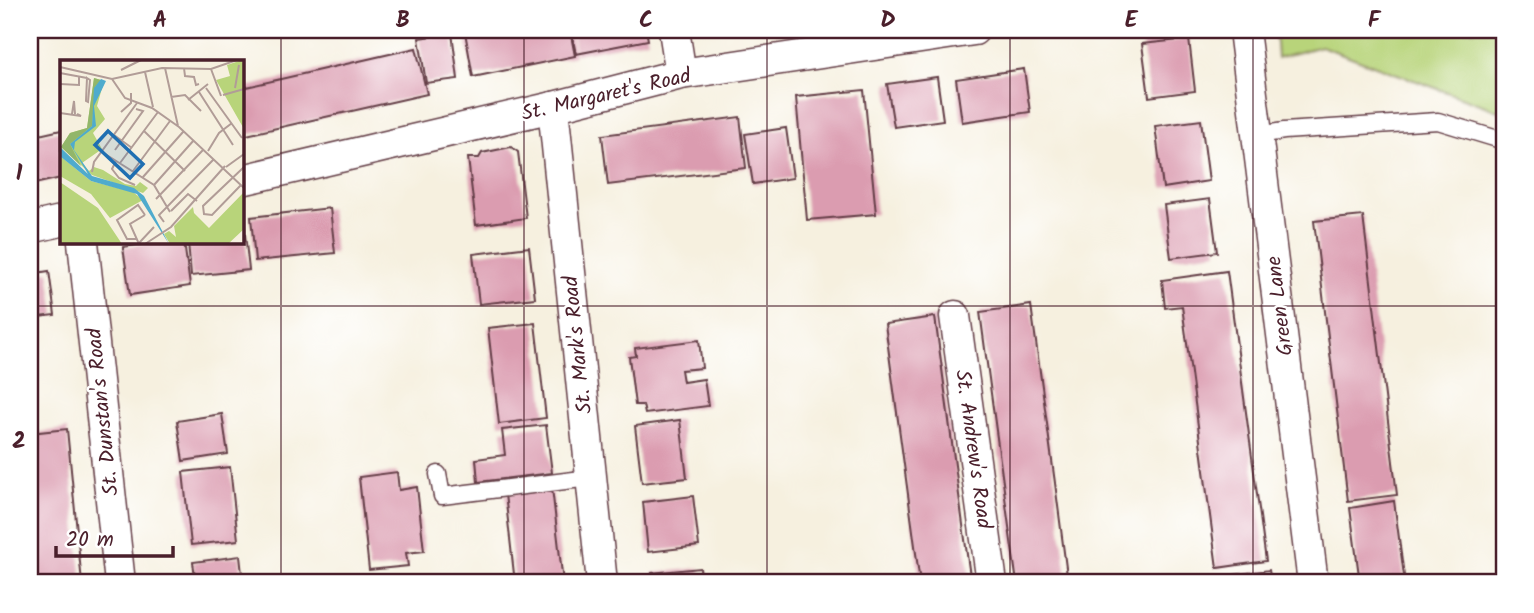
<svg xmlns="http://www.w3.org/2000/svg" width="1534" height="613" font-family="Kalam,sans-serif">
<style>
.green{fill:#b8d47a;stroke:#817a52;stroke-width:2}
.building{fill:#db9cb0}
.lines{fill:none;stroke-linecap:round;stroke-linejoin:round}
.service-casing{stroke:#643e46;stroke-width:19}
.minor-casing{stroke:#643e46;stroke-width:33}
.service{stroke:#fff;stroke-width:16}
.minor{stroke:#fff;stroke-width:30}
.grid{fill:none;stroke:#4a1f2b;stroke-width:2;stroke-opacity:0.55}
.labels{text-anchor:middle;stroke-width:5;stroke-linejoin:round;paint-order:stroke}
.street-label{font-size:21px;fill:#4a1f2b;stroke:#fff}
.inset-road{fill:none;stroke:#b19c97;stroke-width:2}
.view{fill:#1f6fb2;fill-opacity:0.15;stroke:#1f6fb2;stroke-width:3.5}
.inset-edge{fill:none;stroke:#4a1f2b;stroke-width:3.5}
.neatline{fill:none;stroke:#4a1f2b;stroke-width:2.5}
.grid-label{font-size:23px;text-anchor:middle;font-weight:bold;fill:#4a1f2b}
</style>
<rect width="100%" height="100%" fill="#fff"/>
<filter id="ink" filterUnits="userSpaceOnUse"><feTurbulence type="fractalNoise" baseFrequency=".0143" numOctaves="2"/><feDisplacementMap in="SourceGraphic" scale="14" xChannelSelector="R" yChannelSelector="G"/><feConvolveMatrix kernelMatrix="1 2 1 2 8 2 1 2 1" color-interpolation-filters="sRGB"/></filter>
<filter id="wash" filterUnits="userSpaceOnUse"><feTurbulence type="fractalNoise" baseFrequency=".00686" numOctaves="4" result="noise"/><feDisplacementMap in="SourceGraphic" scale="28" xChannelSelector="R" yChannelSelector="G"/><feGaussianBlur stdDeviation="1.57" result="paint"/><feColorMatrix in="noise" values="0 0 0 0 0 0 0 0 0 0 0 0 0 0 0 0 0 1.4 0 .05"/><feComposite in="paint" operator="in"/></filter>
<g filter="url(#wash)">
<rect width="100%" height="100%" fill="#f6f0df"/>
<path class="green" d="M1275,30h229v83l-183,-67 -44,12z"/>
<g id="blocks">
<g class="building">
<path d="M476,30h94l5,26 -102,21 -8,-45z"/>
<path d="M571,30h75l2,10 -72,14z"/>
<path d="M452,33l6,46 -32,4 -7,-45z"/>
<path d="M1189,39l6,52 -46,6 -7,-53z"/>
<path d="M416,48l11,46 -185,42v-48z"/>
<path d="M1024,69l6,43 -68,10 -6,-43z"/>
<path d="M937,77l6,43 -49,7 -7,-43z"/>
<path d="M864,90l12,124 -69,6 -11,-123z"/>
<path d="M740,117l6,51 -138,17 -6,-50z"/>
<path d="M1201,120l8,61 -46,7 -8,-62z"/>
<path d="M786,128l7,50 -40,6 -8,-50z"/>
<path d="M61,130v48l-31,7v-48z"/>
<path d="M511,147l7,5 8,66 -50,7 -8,-67h11l3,-5z"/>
<path d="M1210,199l7,53 -46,6 -7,-53z"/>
<path d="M330,208l5,45 -80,8 -4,-44z"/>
<path d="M1363,216l34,279 -49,6 -34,-280z"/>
<path d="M242,225h2l5,45 -58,6 -3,-34h54z"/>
<path d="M157,242h27l6,44 -60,9 -7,-48z"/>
<path d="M529,247l6,51 -56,6 -6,-50z"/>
<path d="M49,271l6,44 -25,3v-44z"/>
<path d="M1227,271l39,290 -49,7 -35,-262 -17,2 -3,-28z"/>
<path d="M1031,305l24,178 13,100h-51l-7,-49 -30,-222z"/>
<path d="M935,317l33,245 3,21h-51l-35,-259z"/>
<path d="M535,323l11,95 -47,6 -11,-96z"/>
<path d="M699,340l3,28 -21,2 2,12 21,-3 4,27 -63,8 -2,-9h-8l-6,-48 7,-1 -1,-8z"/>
<path d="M222,414l6,40 -45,7 -6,-40z"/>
<path d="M680,420l7,58 -45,5 -7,-57z"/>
<path d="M546,425l6,48 -74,9 -2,-23 29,-4 -3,-25z"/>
<path d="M67,429l15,154h-52v-150z"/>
<path d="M230,467l8,73 -47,5 -8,-73z"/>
<path d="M397,472l2,18 18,-3 7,64 -18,2 2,13 -39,4 -10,-93z"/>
<path d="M552,488l11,95h-48l-10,-89z"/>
<path d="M693,496l6,50 -51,6 -5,-50z"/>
<path d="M1394,501l11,82h-45l-10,-75z"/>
<path d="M240,556l3,27h-47l-3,-21z"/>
<path d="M700,568l2,15h-49l-1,-10z"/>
<path d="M1269,570l2,13h-91v-1z"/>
</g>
</g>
</g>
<g filter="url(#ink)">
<use href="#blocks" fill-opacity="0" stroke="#643e46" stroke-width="2"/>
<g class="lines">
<defs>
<g id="service">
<path d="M1258,135l26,-4 154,-10 66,20"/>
<path d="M438,474l4,22 148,-18"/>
</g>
<g id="minor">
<path d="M674,30l7,44"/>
<path d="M1244,30l69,553"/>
<path d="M553,107l49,476"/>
<path d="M242,180l311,-73 128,-33 293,-44"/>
<path d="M30,228l31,-7"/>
<path d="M83,242l37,341"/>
<path d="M955,316l37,267"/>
</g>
</defs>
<use href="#service" class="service-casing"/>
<use href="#minor" class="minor-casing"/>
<use href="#service" class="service"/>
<use href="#minor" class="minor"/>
</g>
</g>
<path class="grid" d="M281,30v553M524,30v553M767,30v553M1010,30v553M1253,30v553M30,306h1474"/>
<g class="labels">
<g class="street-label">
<text transform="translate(606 94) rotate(-13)" y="7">St. Margaret's Road</text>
<text transform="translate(1279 306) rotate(-97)" y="7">Green Lane</text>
<text transform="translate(577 345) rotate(-96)" y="7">St. Mark's Road</text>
<text transform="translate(102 412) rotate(-96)" y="7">St. Dunstan's Road</text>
<text transform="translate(974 449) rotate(82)" y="7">St. Andrew's Road</text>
</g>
</g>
<g transform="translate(60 60)">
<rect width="184" height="184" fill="#f6f0df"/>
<path d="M182,0l2,7v62l-28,-49 14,-4 -3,-11zM34,18l10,3 -7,25 8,13 -12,14 9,16 -20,14 7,8 5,-4 9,3 22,14 11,2 4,-4 8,6 -5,5 -51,-18 -31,-28 9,-14 17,-5zM0,96l31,25 42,11 10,8 -33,18 -19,-24 -31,-18zM0,122l38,26 24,36h-62zM184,132v37l-16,15h-58l-6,-10 5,-3 7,6 -2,-11 19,-19 1,6 15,15z" fill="#b8d47a"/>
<path d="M34,18l7,2 -6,7 -3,39 -22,18 11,22 -20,-19 9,-14 17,-5z" fill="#92b66a"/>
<path d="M41,19l5,2 -12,25 2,20 -21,16 -1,8 18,26 42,12 10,8 25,48 -32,-50 -46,-13 -30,-24 -1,-10 28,27 -18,-30 22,-18 2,-38z" fill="#4fabcd"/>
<path class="inset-road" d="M0,7l52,12 50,-11 49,1 26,-9M105,8l13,58M124,8l1,8 9,1 2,8 3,-1M151,9l10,27M61,10l20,-10M85,12l8,35M0,13l27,5M27,18l3,2 -2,22 -2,-1zM52,19l13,19 27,10 27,19 65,61M0,24l19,1v-9M146,28l36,50M175,28l4,-23M139,32l34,53M163,35l21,-6M111,37l14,-2 16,16M128,40l20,-16M61,52l10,-9v-10M0,53l21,3 -4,-2M12,54l2,-13 1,13M84,71l41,40M54,75l18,13M55,90l28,-39 -7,-2M148,91l11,-18 13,-10M42,92l52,33 16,27M56,101l-4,8 7,9 16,7M60,103l38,-51M166,107l18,-13M73,111l37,-50M32,112l2,-10 43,-59M83,117l40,-45M94,125l40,-45M181,125l-29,30 -8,-1 -1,-8 41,-39M96,139l47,-49M111,151l17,-17 9,7M104,162l-5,-7 55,-56M77,179h-10l-10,-19 21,-15 7,10M79,183l15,-16M79,184l-9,-20 15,-9M85,184l26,-17 54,-61"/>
<path class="view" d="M48,71l35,33 -13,14 -35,-33z"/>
<rect width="184" height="184" class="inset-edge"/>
</g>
<rect width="1534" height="613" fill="none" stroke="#fff" stroke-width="77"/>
<path d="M56 546v10h117v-10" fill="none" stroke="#4a1f2b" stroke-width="3.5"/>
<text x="66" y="546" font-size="21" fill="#4a1f2b" stroke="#ffffff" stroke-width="5" paint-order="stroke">20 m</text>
<rect x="38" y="38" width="1458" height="536" class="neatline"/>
<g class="grid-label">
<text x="160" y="27">A</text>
<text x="403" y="27">B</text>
<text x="646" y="27">C</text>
<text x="888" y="27">D</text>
<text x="1131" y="27">E</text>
<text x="1374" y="27">F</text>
<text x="19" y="180">1</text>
<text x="19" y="448">2</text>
</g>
</svg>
